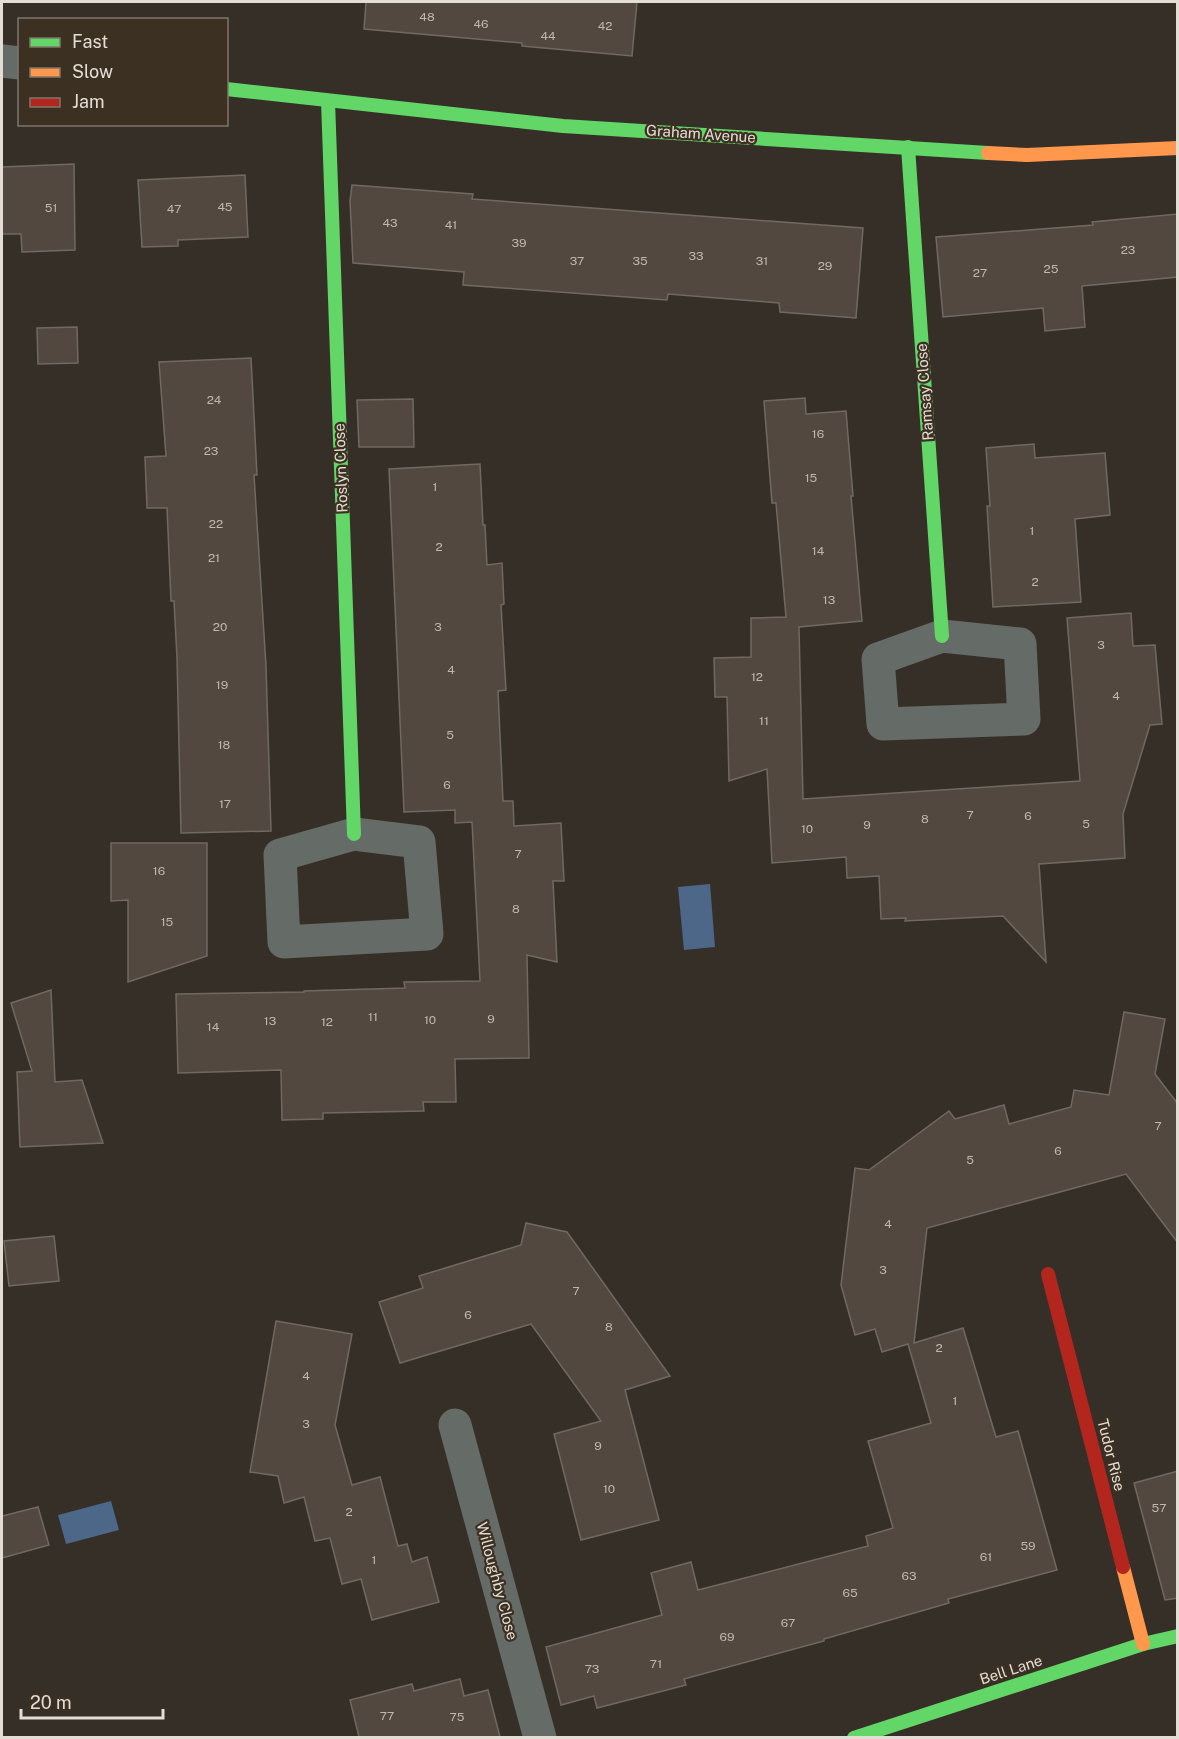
<svg xmlns="http://www.w3.org/2000/svg" width="1179" height="1739" font-family="'Public Sans',sans-serif">
<style>
.water{fill:#4c6788}
.building{fill:#534840;stroke:#706963;stroke-width:1.5}
.lines{fill:none;stroke-linecap:round;stroke-linejoin:round}
.street{stroke:#656b67;stroke-width:33}
.fast{stroke:#63d668;stroke-width:14}
.slow{stroke:#ff974d;stroke-width:14}
.jam{stroke:#b3261e;stroke-width:14}
.labels{text-anchor:middle;stroke-width:4.5;stroke-linejoin:round;paint-order:stroke}
.number-label{font-size:12px;fill:#c0b8af}
.street-label{font-size:15px;fill:#e4ddd4;stroke:#3c3022}
</style>
<rect width="100%" height="100%" fill="#362f28"/>
<g class="water">
<path d="M710,884l5,63 -31,3 -6,-63z"/>
<path d="M111,1501l8,29 -53,14 -8,-29z"/>
</g>
<g class="building">
<path d="M366,2h271l-5,54 -110,-10v-3l-158,-14z"/>
<path d="M74,164l1,86 -53,2 -1,-18h-19v-67z"/>
<path d="M245,175l3,62 -70,3v6l-36,1 -4,-67z"/>
<path d="M352,185l121,9 -1,5 391,29 -7,90 -76,-6 -1,-9 -111,-9 -1,6 -204,-15 1,-13 -111,-9 -3,-62z"/>
<path d="M1178,214v63l-96,9 3,41 -40,4 -2,-23 -100,9 -7,-80 157,-12 -1,-3z"/>
<path d="M77,327l1,36 -40,1 -1,-36z"/>
<path d="M251,358l6,117h-3l12,191 5,165 -90,2 -4,-175 -3,-57h-3l-4,-93h-20l-2,-51 21,-1 -7,-94z"/>
<path d="M805,398l1,16 40,-3 7,85h-2l11,125 -63,6 4,172 277,-18 -13,-163 64,-5 2,33 22,-1 7,79 -12,1 -27,89 2,44 -86,6 7,98 -43,-46 -98,5 1,-3 -25,1 -2,-43 -32,2 -1,-21 -74,6 -5,-94 -38,12 -2,-84h-12l-1,-39 37,-1v-39l35,-1 -10,-114h-4l-8,-102z"/>
<path d="M413,399l1,48h-55l-2,-47z"/>
<path d="M1034,444l1,14 70,-5 5,62 -35,4 6,83 -88,5 -6,-101h3l-4,-58z"/>
<path d="M480,464l3,61h2l2,40 15,-2 1,20 1,21 -3,1 5,85 -8,1 5,110h10l1,25 47,-3 3,58h-11l4,81 -30,-7 2,103 -74,1 1,43h-33l1,9 -101,2v6l-41,1 -1,-50 -103,3 -2,-79 128,-2v-1l101,-3 -1,-6 76,-1 -8,-159 -17,1v-13l-51,2 -15,-343z"/>
<path d="M111,843h96v113l-79,26v-82l-17,1z"/>
<path d="M51,990l4,92 27,-2 21,63 -83,4 -3,-75 15,-1 -21,-68z"/>
<path d="M1124,1012l41,7 -10,55 23,30v139l-52,-69 -199,54 -13,115 49,-15 33,109 22,-6 39,139 -109,29 1,4 -125,36v2l-140,38 2,6 -46,12 -43,11 -3,-12 -33,9 -15,-58 116,-32 -11,-42 40,-11 7,28 170,-44 -2,-10 27,-8 -25,-87 63,-18 -23,-79 -26,8 -7,-23 -20,6 -14,-50 14,-117 14,2 80,-59 6,8 49,-14 5,19 62,-17 3,-17 35,5z"/>
<path d="M526,1223l41,9 103,144 -45,14 34,130 -78,20 -27,-106 47,-13 -70,-97 -131,39 -21,-61 44,-14 -4,-12 102,-31z"/>
<path d="M54,1236l5,45 -50,5 -5,-45z"/>
<path d="M276,1321l76,13 -17,91 17,60 28,-8 18,69 9,-2 5,18 15,-5 12,45 -67,18 -11,-41 -19,5 -12,-46 -15,3 -11,-44 -20,6 -6,-27 -28,-4z"/>
<path d="M1178,1471v127l-13,2 -31,-117z"/>
<path d="M38,1507l11,38 -47,13v-42z"/>
<path d="M460,1679l4,17 24,-6 12,47h-141l-9,-37 62,-16 2,7z"/>
</g>
<g class="lines">
<g class="street">
<path d="M2,61l18,2"/>
<path d="M942,636l78,8 4,75 -141,5 -5,-65z"/>
<path d="M354,834l65,8 8,92 -143,8 -4,-87z"/>
<path d="M455,1425l85,313"/>
</g>
<g class="fast">
<path d="M226,89l337,37 425,27"/>
<path d="M328,101l26,733"/>
<path d="M908,147l34,489"/>
<path d="M854,1738l289,-94 35,-8"/>
</g>
<g class="slow">
<path d="M988,153l39,2 151,-7"/>
<path d="M1123,1567l20,77"/>
</g>
<path class="jam" d="M1048,1274l75,293"/>
</g>
<g class="labels">
<g class="number-label">
<text x="427" y="21">48</text>
<text x="481" y="28">46</text>
<text x="605" y="30">42</text>
<text x="548" y="40">44</text>
<text x="225" y="211">45</text>
<text x="51" y="212">51</text>
<text x="174" y="213">47</text>
<text x="390" y="227">43</text>
<text x="451" y="229">41</text>
<text x="519" y="247">39</text>
<text x="1128" y="254">23</text>
<text x="696" y="260">33</text>
<text x="577" y="265">37</text>
<text x="640" y="265">35</text>
<text x="762" y="265">31</text>
<text x="825" y="270">29</text>
<text x="1051" y="273">25</text>
<text x="980" y="277">27</text>
<text x="214" y="404">24</text>
<text x="818" y="438">16</text>
<text x="211" y="455">23</text>
<text x="811" y="482">15</text>
<text x="435" y="491">1</text>
<text x="216" y="528">22</text>
<text x="1032" y="535">1</text>
<text x="439" y="551">2</text>
<text x="818" y="555">14</text>
<text x="214" y="562">21</text>
<text x="1035" y="586">2</text>
<text x="829" y="604">13</text>
<text x="220" y="631">20</text>
<text x="438" y="631">3</text>
<text x="1101" y="649">3</text>
<text x="451" y="674">4</text>
<text x="757" y="681">12</text>
<text x="222" y="689">19</text>
<text x="1116" y="700">4</text>
<text x="764" y="725">11</text>
<text x="450" y="739">5</text>
<text x="224" y="749">18</text>
<text x="447" y="789">6</text>
<text x="225" y="808">17</text>
<text x="970" y="819">7</text>
<text x="1028" y="820">6</text>
<text x="925" y="823">8</text>
<text x="1086" y="828">5</text>
<text x="867" y="829">9</text>
<text x="807" y="833">10</text>
<text x="518" y="858">7</text>
<text x="159" y="875">16</text>
<text x="516" y="913">8</text>
<text x="167" y="926">15</text>
<text x="373" y="1021">11</text>
<text x="491" y="1023">9</text>
<text x="430" y="1024">10</text>
<text x="270" y="1025">13</text>
<text x="327" y="1026">12</text>
<text x="213" y="1031">14</text>
<text x="1158" y="1130">7</text>
<text x="1058" y="1155">6</text>
<text x="970" y="1164">5</text>
<text x="888" y="1228">4</text>
<text x="883" y="1274">3</text>
<text x="576" y="1295">7</text>
<text x="468" y="1319">6</text>
<text x="609" y="1331">8</text>
<text x="939" y="1352">2</text>
<text x="306" y="1380">4</text>
<text x="955" y="1405">1</text>
<text x="306" y="1428">3</text>
<text x="598" y="1450">9</text>
<text x="609" y="1493">10</text>
<text x="1159" y="1512">57</text>
<text x="349" y="1516">2</text>
<text x="1028" y="1550">59</text>
<text x="986" y="1561">61</text>
<text x="374" y="1564">1</text>
<text x="909" y="1580">63</text>
<text x="850" y="1597">65</text>
<text x="788" y="1627">67</text>
<text x="727" y="1641">69</text>
<text x="656" y="1668">71</text>
<text x="592" y="1673">73</text>
<text x="387" y="1720">77</text>
<text x="457" y="1721">75</text>
</g>
<g class="street-label">
<text transform="translate(701 134) rotate(4)" y="5">Graham Avenue</text>
<text transform="translate(925 392) rotate(-94)" y="5">Ramsay Close</text>
<text transform="translate(341 468) rotate(-92)" y="5">Roslyn Close</text>
<text transform="translate(1111 1455) rotate(76)" y="5">Tudor Rise</text>
<text transform="translate(497 1581) rotate(75)" y="5">Willoughby Close</text>
<text transform="translate(1011 1670) rotate(-18)" y="5">Bell Lane</text>
</g>
</g>
<rect width="1179" height="1739" fill="none" stroke="#e4ddd4" stroke-width="6"/>
<rect x="18" y="18" width="210" height="108" fill="#3c3022" stroke="#7f7569" stroke-width="1.5"/>
<rect x="30" y="38" width="30" height="9" fill="#63d668" stroke="#7f7569" stroke-width="1.5"/>
<text x="72" y="48" font-size="18" fill="#e4ddd4">Fast</text>
<rect x="30" y="68" width="30" height="9" fill="#ff974d" stroke="#7f7569" stroke-width="1.5"/>
<text x="72" y="78" font-size="18" fill="#e4ddd4">Slow</text>
<rect x="30" y="98" width="30" height="9" fill="#b3261e" stroke="#7f7569" stroke-width="1.5"/>
<text x="72" y="108" font-size="18" fill="#e4ddd4">Jam</text>
<path d="M21 1709v9h142v-9" fill="none" stroke="#e4ddd4" stroke-width="3"/>
<text x="30" y="1709" font-size="18" fill="#e4ddd4" stroke="#3c3022" stroke-width="4.5" paint-order="stroke">20 m</text>
</svg>
